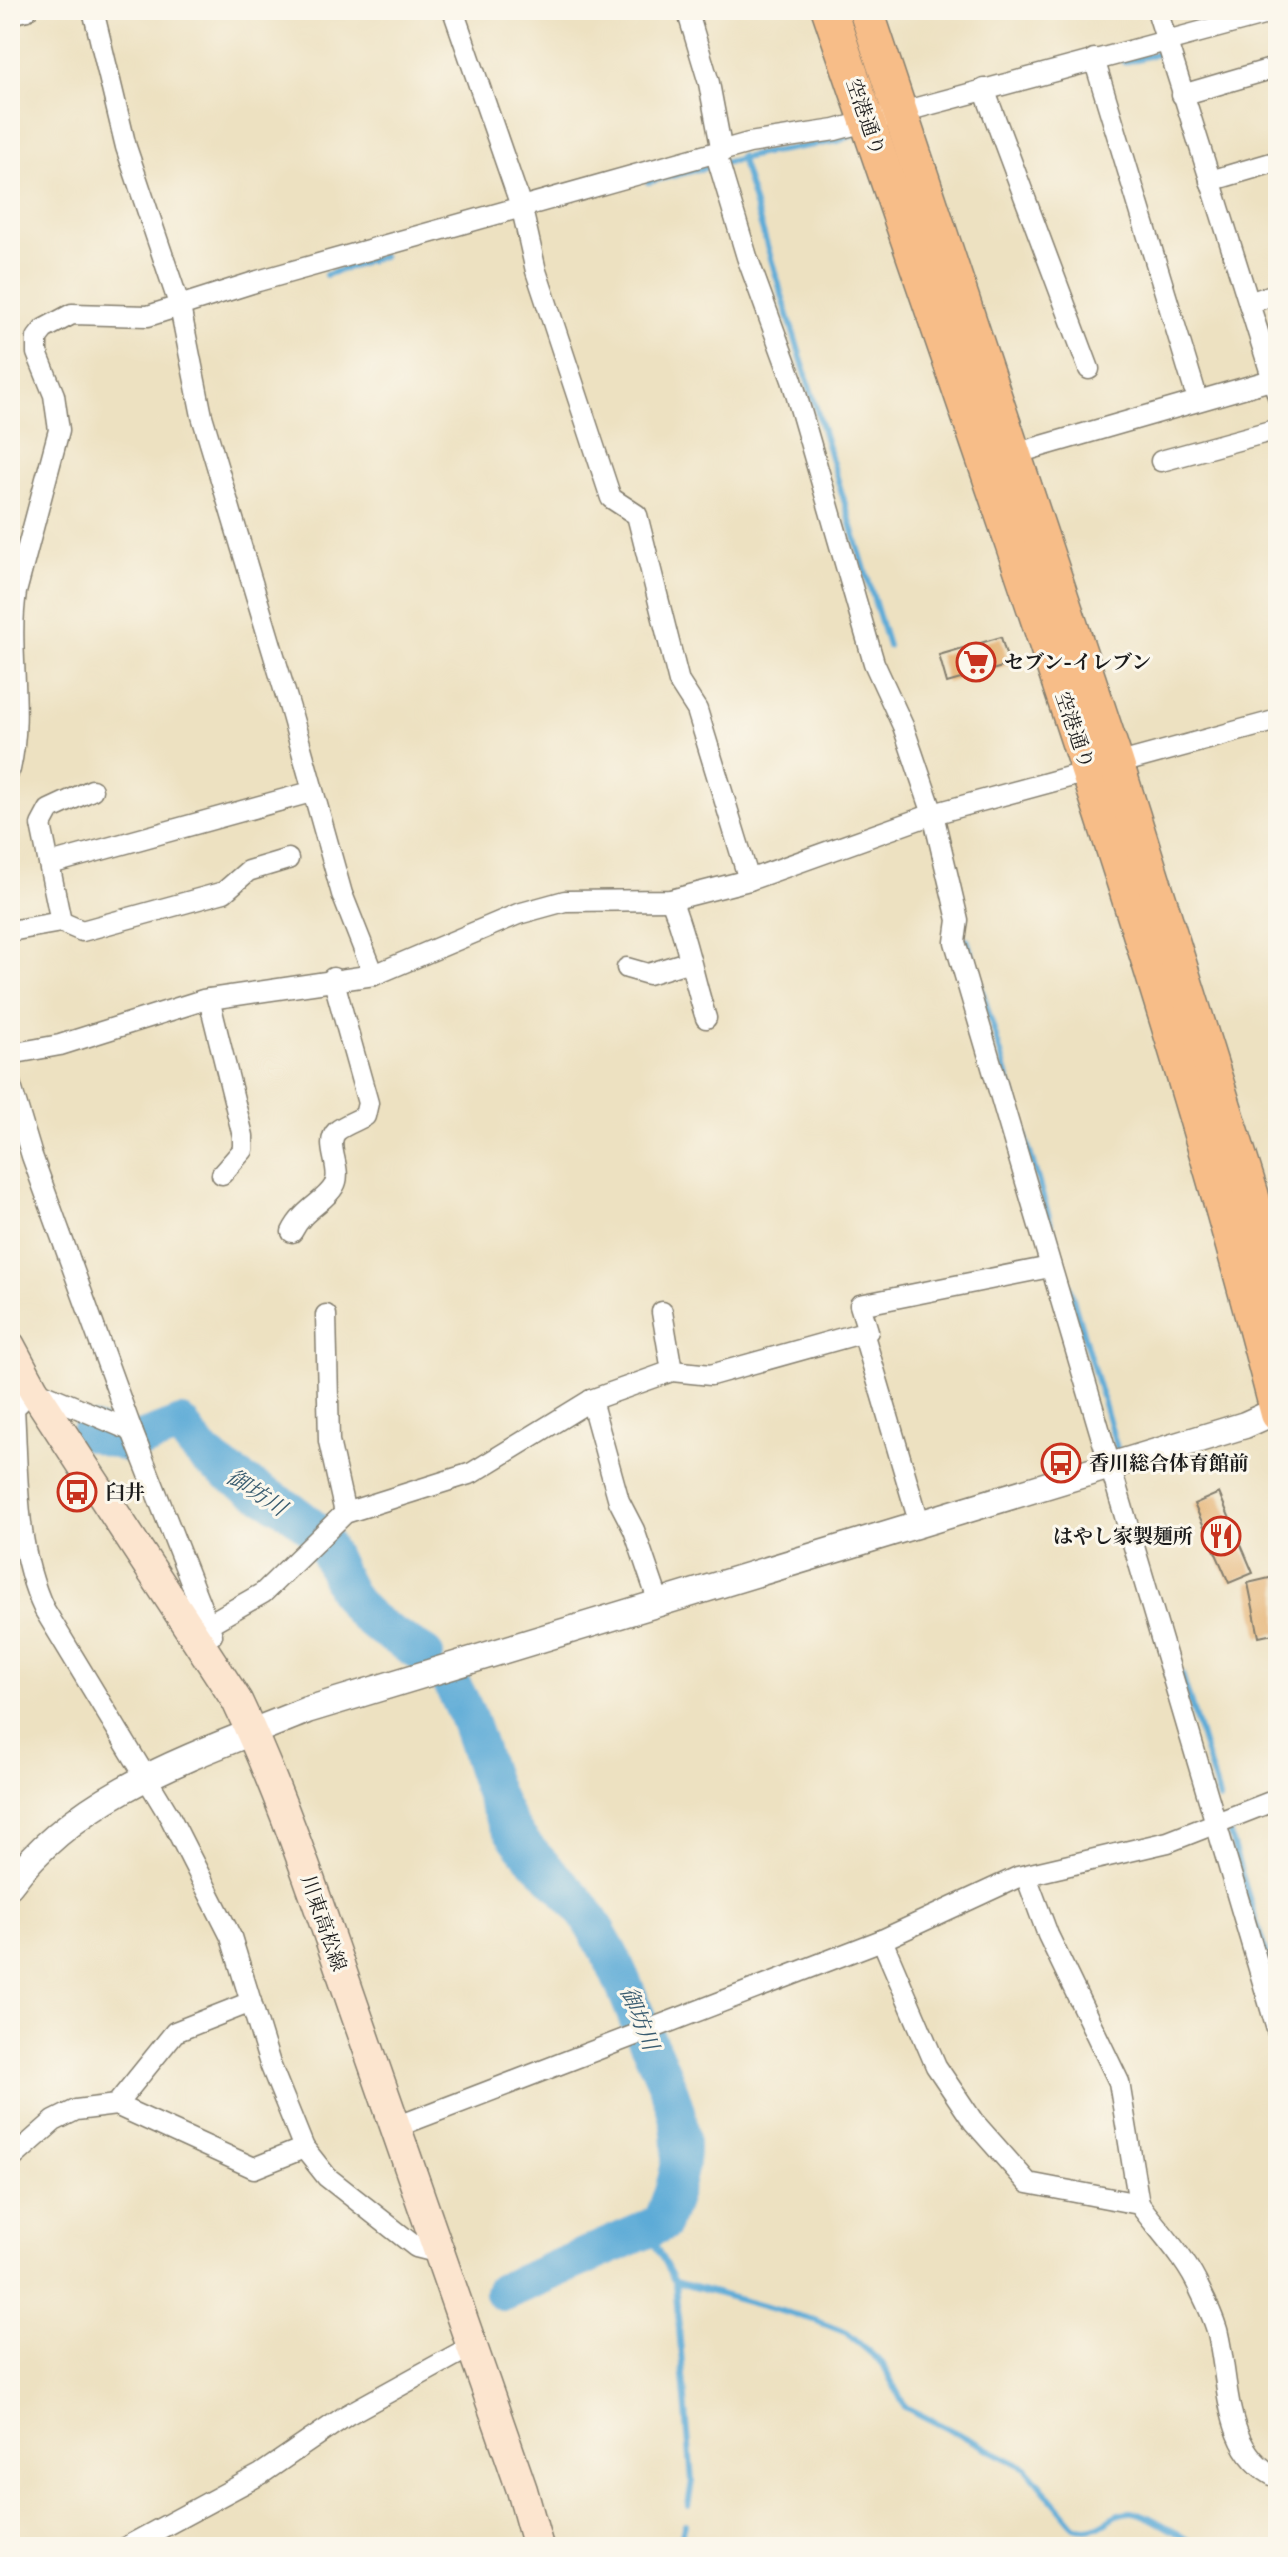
<svg xmlns="http://www.w3.org/2000/svg" width="1288" height="2557" font-family="'Libre Caslon Text','Noto Serif JP',serif">
<style>
.lines{fill:none;stroke-linecap:round;stroke-linejoin:round}
.stream{stroke:#5dabd7;stroke-width:6}
.river{stroke:#5dabd7;stroke-width:38}
.building{fill:#e3ae6c}
.minor-casing{stroke:#847e6e;stroke-width:23}
.tertiary-casing{stroke:#847e6e;stroke-width:29}
.secondary-casing{stroke:#847e6e;stroke-width:33}
.trunk-casing{stroke:#847e6e;stroke-width:37}
.minor{stroke:#fff;stroke-width:20}
.tertiary{stroke:#fff;stroke-width:26}
.secondary{stroke:#fce5cf;stroke-width:30}
.trunk{stroke:#f7bd88;stroke-width:34}
.labels{text-anchor:middle;stroke-width:6;stroke-linejoin:round;paint-order:stroke}
.street-label{font-size:20px;fill:#1c1c1c;stroke:#fbf7ec}
.poi-label{font-size:20px;font-weight:bold;fill:#1c1c1c;stroke:#fbf7ec;text-anchor:start}
.water-label{font-size:22px;font-style:italic;fill:#395c70;stroke:#fbf7ec}
</style>
<rect width="100%" height="100%" fill="#fbf7ec"/>
<filter id="ink" filterUnits="userSpaceOnUse"><feTurbulence type="fractalNoise" baseFrequency=".0125" numOctaves="2"/><feDisplacementMap in="SourceGraphic" scale="16" xChannelSelector="R" yChannelSelector="G"/><feConvolveMatrix kernelMatrix="1 2 1 2 8 2 1 2 1" color-interpolation-filters="sRGB"/></filter>
<filter id="wash" filterUnits="userSpaceOnUse"><feTurbulence type="fractalNoise" baseFrequency=".006" numOctaves="4" result="noise"/><feDisplacementMap in="SourceGraphic" scale="32" xChannelSelector="R" yChannelSelector="G"/><feGaussianBlur stdDeviation="1.8" result="paint"/><feColorMatrix in="noise" values="0 0 0 0 0 0 0 0 0 0 0 0 0 0 0 0 0 1.4 0 .05"/><feComposite in="paint" operator="in"/></filter>
<g filter="url(#wash)">
<rect width="100%" height="100%" fill="#ede1c1"/>
<g class="lines">
<g class="stream">
<path d="M1124,62l44,-11"/>
<path d="M740,156l148,490"/>
<path d="M648,182l111,-28 79,-13 21,-8"/>
<path d="M326,275l57,-19"/>
<path d="M967,939l150,509"/>
<path d="M1182,1674l38,126"/>
<path d="M1226,1822l52,172"/>
<path d="M652,2227l2,16 21,39 139,38 33,13 35,30 23,44 121,61 49,59c28,9 35,-17 58,-15 15,1 52,27 68,35"/>
<path d="M675,2282l17,199 -4,25"/>
<path d="M678,2547l7,-23"/>
</g>
<g class="river">
<path d="M90,1432l39,12"/>
<path d="M143,1439l38,-14c28,51 88,64 129,101 20,19 25,46 39,69 15,27 51,44 76,60"/>
<path d="M452,1685c27,46 31,97 57,140 18,31 50,54 72,82 30,42 43,79 62,125 16,35 38,75 38,114 0,27 -10,52 -19,77l-159,69"/>
</g>
</g>
<g id="blocks">
<g class="building">
<path d="M1001,637l8,28 -62,18 -8,-28z"/>
<path d="M1219,1493l34,80 -24,10 -35,-79z"/>
<path d="M1278,1576v57l-19,4 -11,-54z"/>
</g>
</g>
</g>
<g filter="url(#ink)">
<use href="#blocks" fill-opacity="0" stroke="#847e6e" stroke-width="2"/>
<g class="lines">
<defs>
<g id="minor">
<path d="M93,10l33,137 54,160 22,109 89,296 51,182 32,81"/>
<path d="M453,10l69,199 14,62 75,227 26,17 42,167 18,28 52,170"/>
<path d="M687,10l22,73 13,69"/>
<path d="M1157,10l121,386"/>
<path d="M10,14l17,-4"/>
<path d="M1094,59l100,329"/>
<path d="M984,89l105,280"/>
<path d="M1182,95l96,-28"/>
<path d="M716,154l31,103 45,123 82,283 29,63 30,88 25,106 -3,22 323,1091"/>
<path d="M1210,181l68,-20"/>
<path d="M1249,303l29,-10"/>
<path d="M1014,454l264,-76"/>
<path d="M1161,461l117,-32"/>
<path d="M10,769c14,-62 -3,-117 6,-177l43,-162 -5,-35 -17,-42v-15l7,-9 28,-15 76,2 110,-35 491,-138 86,-13 443,-119"/>
<path d="M50,864l261,-72"/>
<path d="M671,900c16,38 22,78 35,118"/>
<path d="M61,922l-20,-97 8,-15 43,-20"/>
<path d="M10,931l51,-9 21,9 142,-39 24,-21 40,-12"/>
<path d="M627,968l21,6 39,-12"/>
<path d="M209,999l34,137v14l-21,24"/>
<path d="M10,1054l50,-9 143,-45 171,-25 144,-61 47,-13 106,-1 78,-20 184,-66 345,-94"/>
<path d="M10,1083l22,73 100,275 80,204"/>
<path d="M292,1232c11,-23 33,-30 42,-46 10,-16 -11,-42 3,-55 7,-6 19,-10 28,-15l3,-13 -35,-125"/>
<path d="M662,1312l10,59"/>
<path d="M326,1315l3,126 16,72"/>
<path d="M863,1332l57,193"/>
<path d="M591,1400l28,101 15,29 25,73"/>
<path d="M132,1431l-99,-42 -19,19c4,68 1,139 30,201l126,208 61,120 39,127 34,84 23,29 89,70 24,6"/>
<path d="M207,1625l56,-32 82,-80 127,-40 119,-73 81,-29 39,4 157,-44 -8,-26 190,-38"/>
<path d="M1026,1876l22,59 71,147 20,122"/>
<path d="M882,1940l54,126 37,55 55,62 111,21c20,27 48,55 61,86 6,12 13,27 17,40 13,50 5,122 61,148"/>
<path d="M116,2105l59,-73 76,-30"/>
<path d="M396,2127l486,-187 136,-63 150,-35 110,-43"/>
<path d="M10,2160l44,-39 22,-11 40,-5 138,63 50,-20"/>
<path d="M126,2547l135,-73 86,-59 125,-69"/>
</g>
<path id="tertiary" d="M10,1885c71,-96 193,-132 297,-175l938,-285 33,-15"/>
<path id="secondary" d="M10,1346l23,43 204,312c47,99 81,203 117,307 57,160 112,321 168,482l16,57"/>
<g id="trunk">
<path d="M829,10c159,465 327,928 449,1404"/>
<path d="M866,10l250,752 135,431 27,107"/>
</g>
</defs>
<use href="#minor" class="minor-casing"/>
<use href="#tertiary" class="tertiary-casing"/>
<use href="#secondary" class="secondary-casing"/>
<use href="#trunk" class="trunk-casing"/>
<use href="#minor" class="minor"/>
<use href="#tertiary" class="tertiary"/>
<use href="#secondary" class="secondary"/>
<use href="#trunk" class="trunk"/>
</g>
</g>
<defs>
<symbol id="supermarket-ring" viewBox="-11 -11 22 22"><circle r="9.5" fill="#fbf7ec" stroke="#c8321e" stroke-width="1.5"/><path d="M-6-5.5h2.5l.6 2H6L4.5 2H-2.5L-4.4-4H-6ZM-1.5 3.2a1.3 1.3 0 1 0 .1 0ZM3 3.2a1.3 1.3 0 1 0 .1 0Z" fill="#c8321e"/></symbol>
<symbol id="bus-ring" viewBox="-11 -11 22 22"><circle r="9.5" fill="#fbf7ec" stroke="#c8321e" stroke-width="1.5"/><path d="M-5-6H5V4H4V6H2V4H-2V6H-4V4H-5ZM-3.5-4V0h7V-4ZM-3.5 1.2v1.5H-2V1.2ZM2 1.2v1.5H3.5V1.2Z" fill="#c8321e"/></symbol>
<symbol id="restaurant-ring" viewBox="-11 -11 22 22"><circle r="9.5" fill="#fbf7ec" stroke="#c8321e" stroke-width="1.5"/><path d="M-5-6h1v4h1v-4h1v4h1v-4h1v5L-1.5 .5V6h-2V.5L-5-1ZM5-6V6H3V1.5H1.5Q1.5-4 5-6Z" fill="#c8321e"/></symbol>
</defs>
<g fill-rule="evenodd">
<use href="#supermarket-ring" x="954" y="640" width="44" height="44"/>
<use href="#bus-ring" x="1039" y="1441" width="44" height="44"/>
<use href="#bus-ring" x="55" y="1470" width="44" height="44"/>
<use href="#restaurant-ring" x="1199" y="1514" width="44" height="44"/>
</g>
<g class="labels">
<g class="street-label">
<text transform="translate(866 117) rotate(71)" y="7">空港通り</text>
<text transform="translate(1075 730) rotate(71)" y="7">空港通り</text>
<text transform="translate(324 1923) rotate(71)" y="7">川東高松線</text>
</g>
<g class="poi-label">
<text x="1004" y="669">セブン-イレブン</text>
<text x="1089" y="1470">香川総合体育館前</text>
<text x="105" y="1499">臼井</text>
<text x="1193" y="1543" text-anchor="end">はやし家製麺所</text>
</g>
<g class="water-label">
<text transform="translate(257 1492) rotate(33)" y="8">御坊川</text>
<text transform="translate(640 2018) rotate(68)" y="8">御坊川</text>
</g>
</g>
<rect width="1288" height="2557" fill="none" stroke="#fbf7ec" stroke-width="40"/>
</svg>
